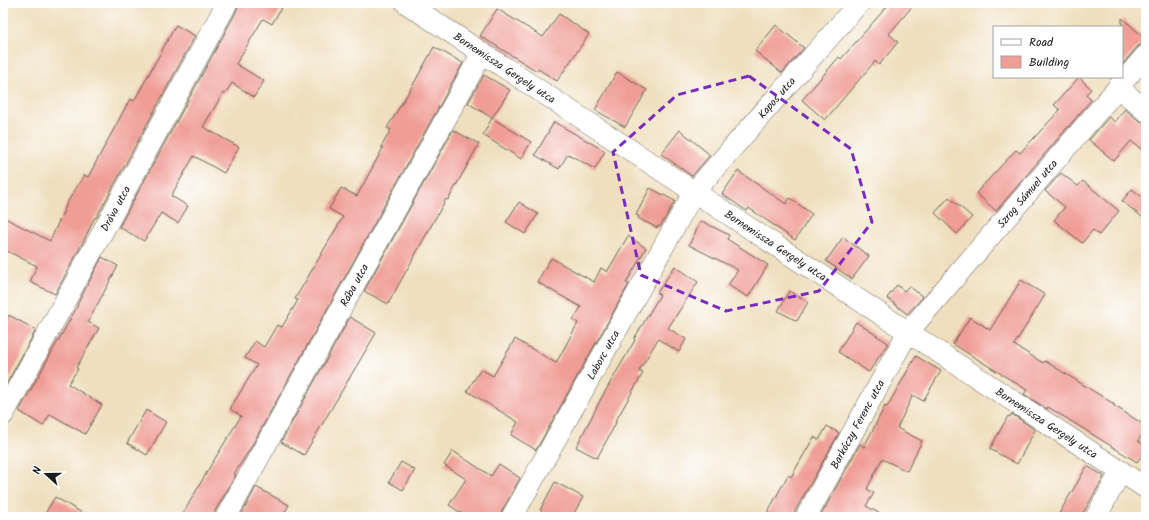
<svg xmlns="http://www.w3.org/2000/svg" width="1149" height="520" font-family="Kalam,sans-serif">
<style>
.building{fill:#f09d96}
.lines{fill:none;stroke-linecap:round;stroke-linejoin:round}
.street-casing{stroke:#666055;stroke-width:22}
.street{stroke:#fff;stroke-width:21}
.marked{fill:none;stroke:#7b2cbf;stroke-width:3;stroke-dasharray:8 5;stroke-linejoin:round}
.labels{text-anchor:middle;stroke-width:3;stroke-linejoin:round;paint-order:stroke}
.street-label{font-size:11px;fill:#1c1c1c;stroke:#fff}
</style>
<rect width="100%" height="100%" fill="#fff"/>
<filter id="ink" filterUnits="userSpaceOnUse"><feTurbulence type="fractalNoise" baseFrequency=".025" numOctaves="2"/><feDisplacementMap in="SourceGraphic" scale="8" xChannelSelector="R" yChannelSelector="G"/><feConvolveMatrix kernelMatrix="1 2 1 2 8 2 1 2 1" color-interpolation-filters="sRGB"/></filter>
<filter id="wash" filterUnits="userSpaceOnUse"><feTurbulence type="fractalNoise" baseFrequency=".012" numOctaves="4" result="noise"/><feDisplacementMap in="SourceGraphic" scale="16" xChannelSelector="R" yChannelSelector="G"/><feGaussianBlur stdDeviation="0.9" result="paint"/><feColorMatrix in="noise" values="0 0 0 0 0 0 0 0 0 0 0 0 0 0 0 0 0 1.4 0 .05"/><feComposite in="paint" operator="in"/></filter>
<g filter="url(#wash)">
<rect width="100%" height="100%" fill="#efdfbe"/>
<g id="blocks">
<g class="building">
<path d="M239,3h45l-12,21 -9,-5 -27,45 28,17 -10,16 -22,-14 -7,11 -2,-1 -20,34 36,20 -15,26 -30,-17 -23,40 17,10 -10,17 -17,-10 -17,28 -25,-14 116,-213z"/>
<path d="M890,3h25l-26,31 9,8 -19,23 -4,-4 -50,59 -23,-20 37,-43 2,2z"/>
<path d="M497,9l46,28 16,-23 30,20 -32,47 -19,-12 -1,2 -57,-35z"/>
<path d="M1122,18l24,21v4l-4,1 -5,3 -15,18z"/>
<path d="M176,25l19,11 -99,182 -1,-1 -14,29 -26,48 -25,-12 7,-16 -34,-17v-32l47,24 18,-40 16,-26 4,2 42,-78 4,2z"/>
<path d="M776,25l28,23 -22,25 -27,-22z"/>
<path d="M434,47l29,16 -213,386 -16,25 2,1 -21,36 -1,6h-33l30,-52 30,-49 -11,-7 27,-44 -12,-7 10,-17 9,6 13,-22 5,2 16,-27 -3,-1 48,-82 -14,-8 12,-21 16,8 26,-48 -2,-1 10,-17 -4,-2 27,-45z"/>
<path d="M617,72l30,18 -22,37 -30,-17z"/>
<path d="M484,75l26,15 -18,28 -24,-15z"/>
<path d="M1079,77l12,12 -5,6 5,5 -95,111 -20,-18 40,-43 4,3 40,-43 -6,-5z"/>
<path d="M1125,109l13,11 8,3v30l-15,-12 -17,20 -25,-21 20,-23 6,5z"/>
<path d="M492,118l39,24 -10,17 -38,-24z"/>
<path d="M554,122l51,29 -10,18 -27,-15 -9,15 -24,-14z"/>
<path d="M453,130l26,14 -31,56 -2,-1 -58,105 -24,-13z"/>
<path d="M680,130l30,25 -18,21 -31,-22z"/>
<path d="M738,171l48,33 4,-6 22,16 -17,26 -46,-32 -2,3 -25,-17z"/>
<path d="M1061,173l17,13 5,-5 36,30 -20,24 -6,-5 -11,13 -28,-23 11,-13 -20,-16z"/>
<path d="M650,188l25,13 -15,26 -2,-1 -1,2 -19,-10 1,-2 -3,-1z"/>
<path d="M1132,189l14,11v20l-24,-19z"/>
<path d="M949,197l23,20 -15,17 -22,-21z"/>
<path d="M519,202l19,12 -13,20 -19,-12z"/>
<path d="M701,221l28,14 -2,4 41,26 -20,32 -20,-12 10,-15 -49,-25z"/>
<path d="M628,236l18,12 -20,35 3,1 -93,166 -25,-15 7,-13 -51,-31 14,-22 12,7 22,-37 41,24 22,-40 -5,-3 8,-13 -44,-25 14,-24 43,24 7,-14 6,4z"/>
<path d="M843,237l26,19 -17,23 -26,-18z"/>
<path d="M102,257l16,9 -30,56 11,6 -23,40 2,1 -10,15 34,21 -17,29 -35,-20 -7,12 -24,-15 59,-106h-1z"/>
<path d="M675,266l23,16 -30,46 18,11 -7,13 -21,-13 -19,32 4,2 -28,49 1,1 -19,35 -21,-11 26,-50 33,-57 -1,-1 26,-44 -3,-2z"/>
<path d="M1021,280l24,15 -31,50 29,18 2,-2 69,43 -1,1 33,21v3l-8,12 8,5v3l-9,13 -89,-55 -1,2 -23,-15 3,-4 -74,-46 17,-27 20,13z"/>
<path d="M897,285l7,6 5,-5 14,11 -16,17 -20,-16z"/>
<path d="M789,291l19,11 -11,19 -19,-10z"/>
<path d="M9,315l27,15 -33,60v-64z"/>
<path d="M350,317l26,16 -72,122 -23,-13z"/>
<path d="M856,322l32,21 -19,29 -31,-20z"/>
<path d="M916,356l25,15 -18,30 -10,-6 -16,33 25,13 -15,30 -25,-12 -15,30 7,4 -8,13 20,11h-66l40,-73 4,3 21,-41 2,1z"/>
<path d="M146,410l20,12 -19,33 -20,-12z"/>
<path d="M1012,414l23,16 -18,34 -27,-15 18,-33 2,1z"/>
<path d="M827,426l12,7 -44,78 -1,6h-29l23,-42 3,2 23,-40 5,3z"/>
<path d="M453,451l38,25 8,-12 21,14 -18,33 -2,6h-33l-18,-12 17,-26 -22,-14z"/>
<path d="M401,462l14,8 -12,20 -14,-8z"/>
<path d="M1087,466l17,10 -3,6 -20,35h-24z"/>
<path d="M555,482l28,15 -11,20h-20l-12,-7z"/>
<path d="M256,487l33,18 -7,12h-42z"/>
<path d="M55,497l34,20h-46z"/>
</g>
</g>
</g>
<g filter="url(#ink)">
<use href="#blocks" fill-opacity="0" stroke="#666055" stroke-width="1"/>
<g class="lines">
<defs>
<g id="street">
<path id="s1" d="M406,3l740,485"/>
<path d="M1118,87l28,24"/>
<path id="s2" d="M3,415l224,-412"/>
<path id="s3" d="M226,517l256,-464"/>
<path id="s4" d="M512,517l182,-325 165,-189"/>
<path id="s5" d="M806,517l102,-185 238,-277"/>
<path d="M1096,517l25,-46"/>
</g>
</defs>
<use href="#street" class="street-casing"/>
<use href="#street" class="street"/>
</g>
</g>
<path class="marked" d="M749,76l102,73 21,73 -53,69 -93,20 -85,-36 -28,-123 64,-57z"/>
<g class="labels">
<g class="street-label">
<text dy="4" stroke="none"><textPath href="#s1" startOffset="118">Bornemissza Gergely utca</textPath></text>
<text dy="4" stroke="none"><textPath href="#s4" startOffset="498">Kapos utca</textPath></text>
<text dy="4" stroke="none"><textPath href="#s5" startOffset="394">Szrog Sámuel utca</textPath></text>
<text dy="4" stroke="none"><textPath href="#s2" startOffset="235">Dráva utca</textPath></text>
<text dy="4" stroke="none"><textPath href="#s1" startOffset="442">Bornemissza Gergely utca</textPath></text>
<text dy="4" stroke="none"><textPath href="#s3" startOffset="265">Rába utca</textPath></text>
<text dy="4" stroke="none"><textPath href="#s4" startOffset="186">Laborc utca</textPath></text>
<text dy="4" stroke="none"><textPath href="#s1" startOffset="766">Bornemissza Gergely utca</textPath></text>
<text dy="4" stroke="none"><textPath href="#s5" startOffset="106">Barkóczy Ferenc utca</textPath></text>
</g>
</g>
<rect width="1149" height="520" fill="none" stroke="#fff" stroke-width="16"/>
<rect x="993" y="26" width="130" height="52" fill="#ffffff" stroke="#a4a4a4"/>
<rect x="1001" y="39" width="20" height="6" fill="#ffffff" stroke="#a4a4a4"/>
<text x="1029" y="46" font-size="12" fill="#1c1c1c">Road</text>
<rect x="1001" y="56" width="20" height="12" fill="#f09d96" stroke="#a4a4a4"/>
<text x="1029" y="66" font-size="12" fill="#1c1c1c">Building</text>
<g transform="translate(46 474) rotate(291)" stroke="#ffffff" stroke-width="3" paint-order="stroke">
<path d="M0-3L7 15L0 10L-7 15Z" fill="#1c1c1c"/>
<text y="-6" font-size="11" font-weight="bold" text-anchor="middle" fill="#1c1c1c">N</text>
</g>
</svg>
